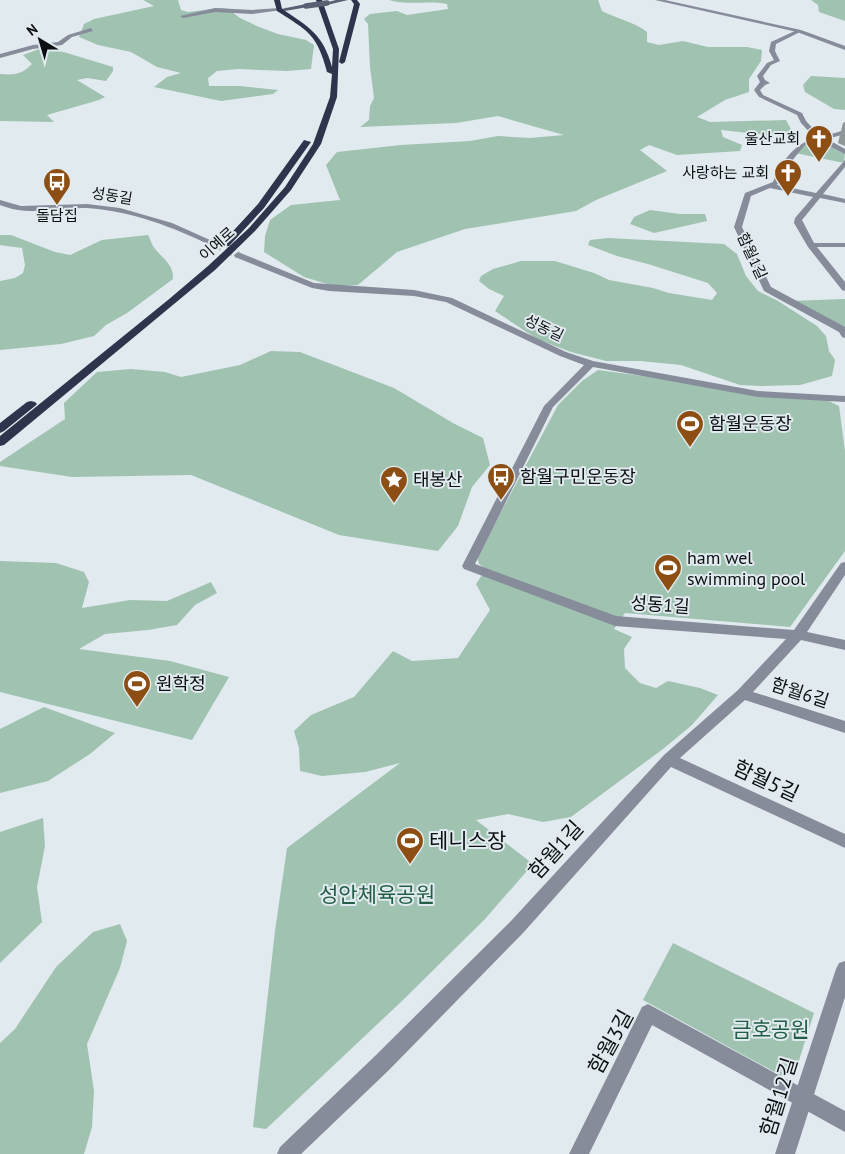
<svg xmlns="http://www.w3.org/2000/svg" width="845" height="1154" font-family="'PT Sans','Noto Sans KR',sans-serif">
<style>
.green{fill:#a0c2b0}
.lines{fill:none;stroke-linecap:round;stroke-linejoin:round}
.minor-tunnel{stroke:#c1c9ce;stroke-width:8;stroke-dasharray:8 4;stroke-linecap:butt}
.minor{fill:#868c99;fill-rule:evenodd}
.tertiary{fill:#868c99;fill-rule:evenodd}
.secondary{fill:#586073;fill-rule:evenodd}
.trunk{fill:#2c354c;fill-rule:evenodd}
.secondary-bridge{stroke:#586073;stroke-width:5.5}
.wall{fill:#8e9697}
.labels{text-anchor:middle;stroke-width:4;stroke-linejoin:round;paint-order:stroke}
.far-poi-label{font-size:15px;fill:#0d1012;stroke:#e1eaef;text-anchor:end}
.far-street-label{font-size:15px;fill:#0d1012;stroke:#e1eaef}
.poi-label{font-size:18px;fill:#0d1012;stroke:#e1eaef;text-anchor:start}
.street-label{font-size:18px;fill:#0d1012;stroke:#e1eaef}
.near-street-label{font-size:21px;fill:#0d1012;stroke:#e1eaef}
.near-poi-label{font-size:21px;fill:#0d1012;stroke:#e1eaef;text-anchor:start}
.near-park-label{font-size:21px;fill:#215e45;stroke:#e1eaef}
</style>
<rect width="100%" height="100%" fill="#e1eaef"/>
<g class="green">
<path d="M143,0h35l3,10 7,2 33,-4 7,1 12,9 19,9 19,7 28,6 8,5 -3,24 -24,2 -49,-2 -21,2 -9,7 1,8h31l38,4 -5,4 -52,7 -67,-14 13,-10 14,-4 -24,-6 -26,-15 -33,-7 -19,-8 5,-13 10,-5 60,-13z"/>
<path d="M389,0h209l4,11c15,8 31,10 45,21v10l12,3 24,-4 25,6h39l15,3 -1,11 -12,18v13l-24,8 -28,17 13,5 76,-2 8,15 -20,1 -53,-6 2,7 19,8 -2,6 -63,4 -28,-10 -9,5 27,21 -71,29 -20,11 -111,18 -68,23 -39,33 -24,1 -30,-9 -40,-25 1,-16 5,-16 21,-15 49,-5 -14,-35 11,-13 64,-7 69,-4 28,-5 32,2 34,-3 -66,-19 -42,7 -96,4 9,-7 1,-14 4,-8 -4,-31 -2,-43 -4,-5 6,-5 27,-3 10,4 41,-6 -1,-5c-19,-4 -39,2 -58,-4z"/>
<path d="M811,0h34v21l-26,-9 -1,-7z"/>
<path d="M39,49l18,1 56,17v4l-7,10 -19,-3 -10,2 28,17 -6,3 -52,15 7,7 -54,-1v-47c15,1 21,1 32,-10l-9,-9z"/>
<path d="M811,76l34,2v32l-11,-1 -29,-17 -2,-7z"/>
<path d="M819,139l26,13 -1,11 -49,-10 8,-9z"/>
<path d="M650,210l30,4h25l2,7 -53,12 -24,-9 4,-7z"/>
<path d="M0,235h11l44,17 15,3 32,-15 46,-5c2,3 3,8 5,11 7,11 21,17 20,33l-46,34 -21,12 -12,11 -33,8 -61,6v-69l15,-3 8,-5 2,-8 -3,-17 -22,-3z"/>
<path d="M608,238l116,6 13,10 9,22 12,15 20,10 39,25 9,10 3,15 6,9 -3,16 -32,9 -40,1 -20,-1 -59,-20 -41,-4h-34l-35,-9 -34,-13 -42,-28 9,-15 -15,-7 -10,-8 2,-5 12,-7 28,-8h34l39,12 15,7 44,8 16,5 43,7 5,-7 -9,-10 -60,-19 -31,-8 -29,-11 2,-5z"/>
<path d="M845,299v34l-55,-32z"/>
<path d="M271,351l29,1 94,36 59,35 30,15 7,27 -18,22 -14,39 -20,25 -99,-16 -148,-60 -119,2 -72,-11v-4l65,-43 -1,-16 33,-31 34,-3 34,3 16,5 59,-12z"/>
<path d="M598,370l231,31 10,5 6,45v100l-55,76 -165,-14 -11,16 18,8 -8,12 1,19 15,15 16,5 12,-7 32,7 18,7 -26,30 -29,24 -92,68 -28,5 -35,-8 -32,6 57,44 -48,55 -83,82 -136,128 -13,-2 22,-196 12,-83 113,-85 -35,9 -43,4 -22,-5 -1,-23 -5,-17 17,-16 43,-18 39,-46 19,10 46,-3 32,-48 -14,-26 10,-15 -7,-5 -2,-7 81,-152 24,-24z"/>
<path d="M0,561l56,2 28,9 5,10 -7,26 48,-8 37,1 44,-19 6,11 -22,12 -18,20 -29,5 -43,4 -26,15 91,12 59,16 -37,63 -192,-48z"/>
<path d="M44,707l71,26 -25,21 -42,27 -48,12v-64z"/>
<path d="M43,818l2,28 -8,41 5,35 -42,41v-131z"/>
<path d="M120,924l7,17 -7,27 -33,76 7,47 -2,36 -8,27h-84v-111l15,-14 41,-62 37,-35z"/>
<path d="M673,943l141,70 -19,60 -13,3 -139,-76z"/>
</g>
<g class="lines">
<path class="minor-tunnel" d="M215,244l23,11"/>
<g class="minor">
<path d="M215,8l37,2 27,-2 3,2 -30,4 -37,-2 -32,6 -3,-2z"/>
<path d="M91,28l2,3 -21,6 -10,8 -29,4 -33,9v-4l33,-9 25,-3 10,-7z"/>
<path d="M797,30l5,1 -26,13 -1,7 5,10 -9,4 -8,11 2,4 5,3 -5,2 -5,5 3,5 39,18 4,8 15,16 24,-7v4l-18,5 18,10v5l-25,-13 -15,4 -19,23 -9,17 39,8 29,-33v7l-22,27 22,5v4l-25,-5 -18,22 12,23h31v4h-28l28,35v9l-3,-1 -34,-43 -14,-24 1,-5 18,-21 -43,-9 -19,8 -9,31 29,60 74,40v11l-3,-1 -3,-5 -75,-41 -30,-64 11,-34 28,-11c9,-21 20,-37 42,-44l-14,-15 -4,-8 -38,-18 -5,-7 6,-8 -3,-6 10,-13 7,-3 -5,-9 2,-9z"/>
<path d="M0,200l21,6 66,-2 33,4 52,15 47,21 -7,2c-39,-19 -81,-35 -125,-38 -29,-1 -58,9 -87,-3z"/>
<path d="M238,252l76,31 100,7 38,8 114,54 27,9 165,30 87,5v6l-87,-5 -165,-30 -40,40 -78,157 141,52 178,14 47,-67 4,-1v13l-38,57 38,8v10l-44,-10 -48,52 92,29v12l-100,-33 -65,58 165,76v14l-174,-81 -148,166 -135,138 -87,83h-24l3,-7 94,-90 137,-136 153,-166 74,-65 48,-51 -171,-13 -151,-57 -2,-3 82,-160 40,-41 -24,-9 -114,-54 -32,-6 -85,-5 -17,-3 -77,-31 -1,-2z"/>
<path d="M648,1004l197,107v21l-193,-107 -63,129h-20l73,-147z"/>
</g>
<g class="tertiary">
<path d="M655,0h10l136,30 44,16v4l-48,-18z"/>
<path d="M845,961v36l-50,157h-20l61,-185 3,-6z"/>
</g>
<g class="secondary">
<path d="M336,0h12l-21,5 -3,-2z"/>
<path d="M306,4l2,3 -29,5 -3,-2z"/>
</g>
<g class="trunk">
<path d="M274,0h6l2,9c27,18 41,25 50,58l1,-18 -17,-49h6l17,49 -2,48 -16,47 -30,46 -36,41 -40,39 -211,175 -4,1v-10l168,-136 40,-34 41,-38 36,-41 28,-43 17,-47 2,-23 -5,-2c-10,-38 -19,-41 -50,-61z"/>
<path d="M351,0h6l3,4 -15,58 -3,2 -3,-2 15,-58z"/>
<path d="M304,140l7,2 -47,66 -35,38h-6v-4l35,-38z"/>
<path d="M31,401l4,1 2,2 -2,2 -31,25 -4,2v-10l27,-21z"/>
</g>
<path class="secondary-bridge" d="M306,6l21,-3"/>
</g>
<path class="wall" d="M845,122v24l-7,-3 5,-20z"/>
<defs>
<symbol id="church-pin" viewBox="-11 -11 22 30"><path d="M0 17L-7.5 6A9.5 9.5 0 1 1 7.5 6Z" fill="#8c4e13" stroke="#e1eaef"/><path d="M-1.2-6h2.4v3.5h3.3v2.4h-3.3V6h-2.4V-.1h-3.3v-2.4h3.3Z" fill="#fff"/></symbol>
<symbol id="bus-pin" viewBox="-11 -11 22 30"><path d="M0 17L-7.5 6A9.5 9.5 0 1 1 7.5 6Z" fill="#8c4e13" stroke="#e1eaef"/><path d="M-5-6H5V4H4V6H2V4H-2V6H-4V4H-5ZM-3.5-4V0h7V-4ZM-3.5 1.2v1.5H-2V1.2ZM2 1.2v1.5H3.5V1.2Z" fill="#fff"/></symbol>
<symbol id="stadium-pin" viewBox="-11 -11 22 30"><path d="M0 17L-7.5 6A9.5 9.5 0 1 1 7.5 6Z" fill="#8c4e13" stroke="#e1eaef"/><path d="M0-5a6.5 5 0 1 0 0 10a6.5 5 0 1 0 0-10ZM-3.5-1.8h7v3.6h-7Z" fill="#fff"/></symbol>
<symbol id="sight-pin" viewBox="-11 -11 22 30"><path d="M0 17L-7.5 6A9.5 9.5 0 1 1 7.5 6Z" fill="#8c4e13" stroke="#e1eaef"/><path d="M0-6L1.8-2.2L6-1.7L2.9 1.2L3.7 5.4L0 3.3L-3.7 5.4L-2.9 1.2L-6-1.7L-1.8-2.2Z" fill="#fff"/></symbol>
</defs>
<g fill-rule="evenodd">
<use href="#church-pin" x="803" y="123" width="32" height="43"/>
<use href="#church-pin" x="772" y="157" width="32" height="43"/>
<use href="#bus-pin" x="41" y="166" width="32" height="43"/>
<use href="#stadium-pin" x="674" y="408" width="32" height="43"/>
<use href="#bus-pin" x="485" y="461" width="32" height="43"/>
<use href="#sight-pin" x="378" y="464" width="32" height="43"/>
<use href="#stadium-pin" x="652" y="552" width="32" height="43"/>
<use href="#stadium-pin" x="121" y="668" width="32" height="43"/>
<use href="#stadium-pin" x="394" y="825" width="32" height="43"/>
</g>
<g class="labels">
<g class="far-poi-label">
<text x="800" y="144">울산교회</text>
<text x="769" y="178">사랑하는 교회</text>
<text x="57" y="221" text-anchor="middle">돌담집</text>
</g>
<g class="far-street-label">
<text transform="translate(112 196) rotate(9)" y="5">성동길</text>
<text transform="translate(217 244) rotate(-42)" y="5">이예로</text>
<text transform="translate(752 256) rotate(65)" y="5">함월1길</text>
<text transform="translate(544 328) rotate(26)" y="5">성동길</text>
</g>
<g class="poi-label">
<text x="709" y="430">함월운동장</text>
<text x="520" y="483">함월구민운동장</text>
<text x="413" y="486">태봉산</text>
<text x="687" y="564">ham wel<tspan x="687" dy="21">swimming pool</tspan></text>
<text x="156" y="690">원학정</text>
</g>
<g class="street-label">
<text transform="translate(660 605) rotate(4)" y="6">성동1길</text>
<text transform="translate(800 693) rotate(18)" y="6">함월6길</text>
</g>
<g class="near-street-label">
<text transform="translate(766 781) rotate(25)" y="7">함월5길</text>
<text transform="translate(556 850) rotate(-48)" y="7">함월1길</text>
<text transform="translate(611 1042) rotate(-61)" y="7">함월3길</text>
<text transform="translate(779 1097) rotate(-73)" y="7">함월12길</text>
</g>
<g class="near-poi-label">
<text x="429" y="848">테니스장</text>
</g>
<g class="near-park-label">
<text x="377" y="902">성안체육공원</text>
<text x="771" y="1037">금호공원</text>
</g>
</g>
<g transform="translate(40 40) rotate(322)" stroke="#e1eaef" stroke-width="4" paint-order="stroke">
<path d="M0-4L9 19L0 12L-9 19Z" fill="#0d1012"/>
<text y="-8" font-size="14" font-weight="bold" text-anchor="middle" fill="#0d1012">N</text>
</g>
</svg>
